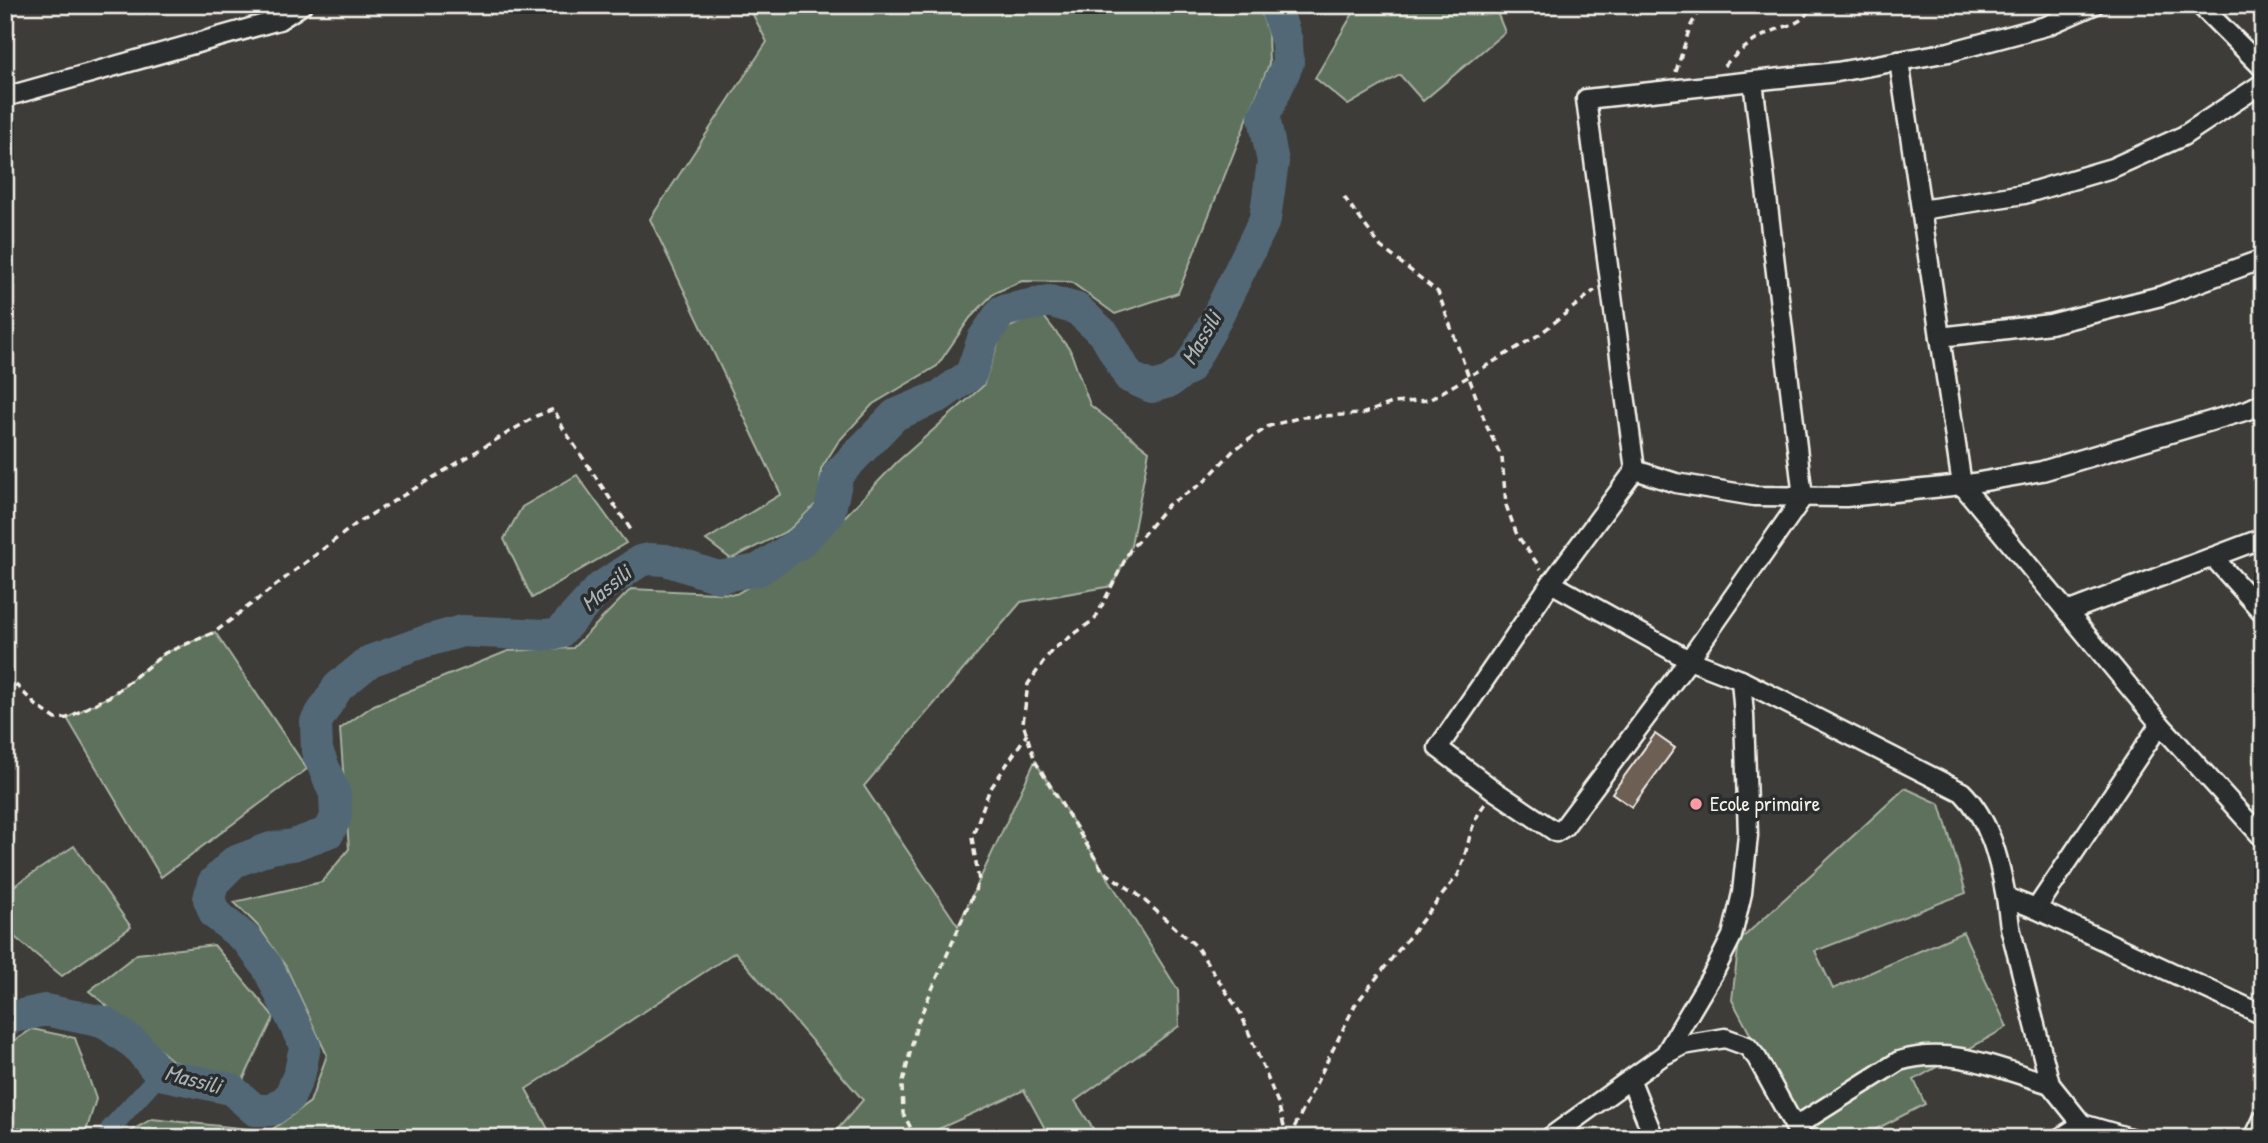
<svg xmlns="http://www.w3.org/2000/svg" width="2268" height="1143" font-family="'Patrick Hand',sans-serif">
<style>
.green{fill:#5d715b;stroke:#a8b1a2;stroke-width:2}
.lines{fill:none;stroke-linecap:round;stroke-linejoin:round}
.canal{stroke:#526876;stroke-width:19}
.river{stroke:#526876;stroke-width:32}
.building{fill:#6e5f54;stroke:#f4f1e8;stroke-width:2}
.minor-casing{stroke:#f4f1e8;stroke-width:23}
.path{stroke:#f4f1e8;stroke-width:3.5;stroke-dasharray:7 5;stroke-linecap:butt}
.minor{stroke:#2a2d2e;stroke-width:18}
.poi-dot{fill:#ff9aa2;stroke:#2a2d2e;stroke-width:2.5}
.labels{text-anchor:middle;stroke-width:7;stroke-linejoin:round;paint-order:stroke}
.poi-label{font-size:21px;fill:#f4f1e8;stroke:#2a2d2e;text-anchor:start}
.water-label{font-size:23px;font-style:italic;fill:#abb3b5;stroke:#2a2d2e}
</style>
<rect width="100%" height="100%" fill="#3e3c39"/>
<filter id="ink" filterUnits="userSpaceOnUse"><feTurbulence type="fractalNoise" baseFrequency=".0143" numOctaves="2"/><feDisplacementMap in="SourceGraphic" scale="14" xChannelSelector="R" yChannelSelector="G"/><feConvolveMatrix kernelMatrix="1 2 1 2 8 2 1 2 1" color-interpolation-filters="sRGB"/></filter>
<g filter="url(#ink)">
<g class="green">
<path d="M748,5h511l9,29 1,30 -91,229 -63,21 -44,-32 -49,-1 -28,12 -24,25 -33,48 -64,38 -35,38 -17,27 -1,31 -31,30 -58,29 -25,-19 75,-46 -131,-275 117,-177z"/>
<path d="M1358,5h136l11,27 -82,69 -23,-26 -52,30 -33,-27z"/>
<path d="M1041,313l29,37 20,55 59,46 -19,99 -18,36 -91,16 -157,184 94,140 77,-165 143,229 1,36 -104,75 24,37h-49l-26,-48 -105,48h-89l33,-38 -128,-148 -209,137 27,49h-425l1,-6 23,-13 118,12 40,-29 17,-47 -41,-88 -27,-40 -25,-25 88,-20 27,-33 -9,-120 34,-24 134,-54 65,-3 58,-59 105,5 77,-44 84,-88 86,-76 20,-56z"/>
<path d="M577,475l49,68 -94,55 -28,-59 18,-32z"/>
<path d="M215,632l92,137 -146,108 -94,-159 45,-23 53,-42z"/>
<path d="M1905,788l35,16 26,89 -151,58 18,38 130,-57 44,95 -93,53 11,24 -66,34h-54l-73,-138 7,-59z"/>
<path d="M74,846l57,81 -69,49 -57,-47v-37z"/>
<path d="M214,945l60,72 -31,63 -70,-19 -84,-70 48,-37z"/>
<path d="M32,1029l43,9 21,61 -12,39h-79v-91z"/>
</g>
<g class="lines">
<path class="canal" d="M108,1138l2,-9 50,-55"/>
<path class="river" d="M5,1022l8,-5 32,-7 59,12 32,23 24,29 71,15 24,21h17l17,-12 11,-26 5,-26 -38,-80 -20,-26 -32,-26 -6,-15 4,-16 21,-21 37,-14 22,-3 36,-13 7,-15 -1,-23 -18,-43 -1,-29 22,-35 32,-26 53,-19 39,-11 83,4 14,-2 41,-45 40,-27 10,-2 16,1 52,17 40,-7 43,-28 28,-28 9,-40 57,-59 45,-19 31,-22 12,-35 19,-28 47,-10 28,8 28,26 24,42 23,10 17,-5 19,-13 23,-40 54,-110 8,-57 -9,-45 24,-54 -1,-21 -12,-37"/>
</g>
<path class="building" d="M1655,734l20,14 -43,59 -20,-14z"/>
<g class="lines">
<defs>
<g id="minor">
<path d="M2200,5l63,63"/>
<path d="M1899,61l63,424 198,239 103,114"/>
<path d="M1753,81l50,416 -114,163 -125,167 -8,5 -61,-41 -57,-43 113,-165 84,-113 -49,-371 251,-27 112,-20 97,-26 48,-21"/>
<path d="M5,97l274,-77 23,-15"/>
<path d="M1921,210l103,-16 88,-26 71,-32 80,-53"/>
<path d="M1940,337l110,-13 111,-28 102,-37"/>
<path d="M1635,470l41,13 78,13 92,1 116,-12 80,-14 206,-61 15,-7"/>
<path d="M2213,557l50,56"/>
<path d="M2067,612l196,-74"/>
<path d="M1741,680l221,112c28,28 37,67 44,105"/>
<path d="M2036,909l227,106"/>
<path d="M1666,1054l17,-9 42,-7 22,8 10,12 44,80"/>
<path d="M1631,1081l23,57"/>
<path d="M1796,1126l103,-65c52,-16 101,8 151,23"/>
<path d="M1549,1138l116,-84 50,-84 17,-34 10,-43 6,-58 -4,-120 -3,-35 -52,-20 -138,-77"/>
<path d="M2060,1138l22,-14"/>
<path d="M2130,1138l-48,-14 -32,-40 -40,-157 -4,-30 30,12 124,-185"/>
<path d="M2254,1138l9,-19"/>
</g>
</defs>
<use href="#minor" class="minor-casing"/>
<g class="path">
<path d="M1724,66c14,-14 29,-26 47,-34 19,-9 30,-5 41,-27"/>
<path d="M1676,72l14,-45 12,-22"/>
<path d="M1344,197l37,50 57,45 49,135 15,31 4,47 11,30 24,34"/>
<path d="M5,678l9,5 23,23 19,13 11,-1 45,-23 53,-42 50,-21 142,-109 179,-107 18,-7 9,19 70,105"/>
<path d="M916,1138l-13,-25 -1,-27 15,-62 62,-143 -7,-43 17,-47 38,-57"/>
<path d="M1287,1138l-9,-35 -37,-89 -45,-68 -59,-52 -34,-23 -68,-110 -12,-38 5,-39 24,-34 43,-31 35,-69 38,-45 35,-22 31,-33 35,-24 33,-9 60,-3 30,-11 37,-3 111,-66 55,-44"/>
<path d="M1289,1138l66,-133 103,-130c11,-24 10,-50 27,-71"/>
</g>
<use href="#minor" class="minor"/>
</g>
</g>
<circle class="poi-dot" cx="1696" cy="804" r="7"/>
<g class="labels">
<g class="poi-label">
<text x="1710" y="811">Ecole primaire</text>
</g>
<g class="water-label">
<text transform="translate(1201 338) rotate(-60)" y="8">Massili</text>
<text transform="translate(606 588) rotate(-40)" y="8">Massili</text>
<text transform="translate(193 1079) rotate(15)" y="8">Massili</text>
</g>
</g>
<rect width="2268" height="1143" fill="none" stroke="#2a2d2e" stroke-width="28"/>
<rect x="14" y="14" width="2240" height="1115" fill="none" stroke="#f4f1e8" stroke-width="2.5" filter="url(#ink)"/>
</svg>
